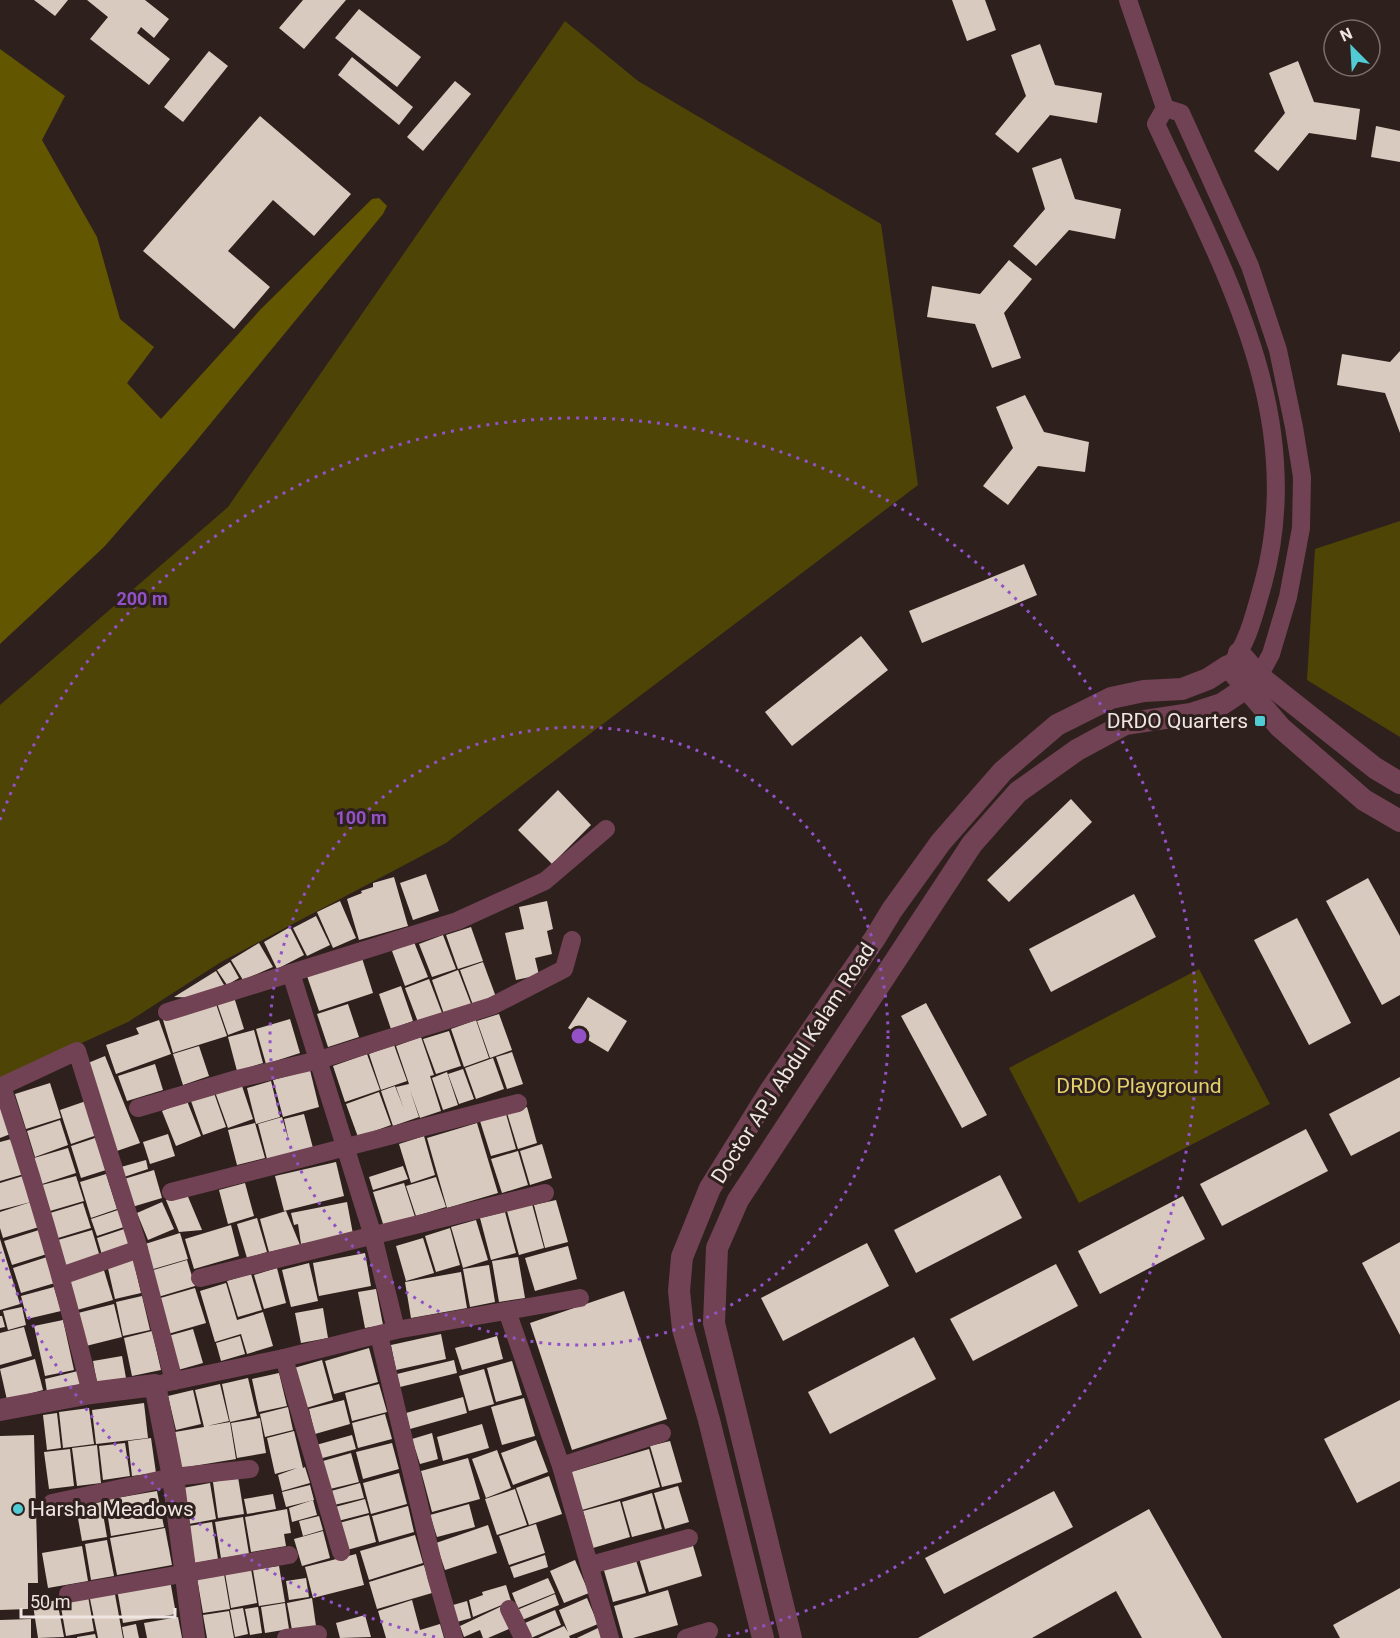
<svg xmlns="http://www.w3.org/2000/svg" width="1400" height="1638" font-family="Roboto,sans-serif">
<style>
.green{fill:#4e4406}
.forest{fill:#635600}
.building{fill:#d8cabe}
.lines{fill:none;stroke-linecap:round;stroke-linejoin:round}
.minor{stroke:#714253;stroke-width:18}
.tertiary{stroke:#714253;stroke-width:22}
.ring{fill:none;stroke:#9251c6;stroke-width:3;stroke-dasharray:3 6}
.poi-dot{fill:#51ccd4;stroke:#2e201d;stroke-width:2}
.labels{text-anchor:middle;stroke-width:6;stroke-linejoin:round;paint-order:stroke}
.poi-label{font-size:21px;fill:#efe5e3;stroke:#2e201d;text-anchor:end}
.street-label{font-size:21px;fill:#efe5e3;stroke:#2e201d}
.park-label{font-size:21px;fill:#e4d16b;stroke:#2e201d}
.centre{fill:#9251c6;stroke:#2e201d;stroke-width:3}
.ring-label{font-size:18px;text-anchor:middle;font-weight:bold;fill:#9251c6;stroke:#2e201d;stroke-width:6;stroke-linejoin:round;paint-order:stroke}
</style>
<rect width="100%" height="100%" fill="#2e201d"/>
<g class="green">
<path d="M565,21l73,60 243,143 37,261 -472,358 -225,119 -93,60 -128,58v-375l228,-198z"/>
<path d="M1400,521v216l-93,-57 8,-131z"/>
<path d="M1199,969l71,135 -191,99 -70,-135z"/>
</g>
<path class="forest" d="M0,49l65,47 -23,44 55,97 23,82 34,28 -27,36 34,36 99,-109 112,-111 7,-1 8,8 -4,8 -195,237 -84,96 -104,97z"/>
<g class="building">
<path d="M34,0h34l-13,16z"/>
<path d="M87,0h58l24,19 -15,19 -13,-11 -4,6 33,26 -21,26 -59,-46 18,-22z"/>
<path d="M303,0h43l-42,49 -25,-21z"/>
<path d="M952,0h33l11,30 -29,11z"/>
<path d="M359,9l62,48 -24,30 -62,-49z"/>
<path d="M1040,44l15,41 47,8 -5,30 -47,-8 -32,38 -23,-19 31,-38 -15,-41z"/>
<path d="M209,51l19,15 -45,56 -19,-15z"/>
<path d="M352,57l61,50 -14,18 -61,-50z"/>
<path d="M1298,61l16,41 46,7 -4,31 -47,-7 -31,38 -24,-20 31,-38 -16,-40z"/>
<path d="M455,81l16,13 -48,57 -16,-14z"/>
<path d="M260,116l91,78 -37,42 -41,-36 -45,51 42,36 -36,42 -91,-78z"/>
<path d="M1376,126l24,5v31l-29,-5z"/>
<path d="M1061,158l14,41 46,10 -6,30 -46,-9 -33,36 -23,-20 32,-37 -13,-41z"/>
<path d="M1009,260l23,19 -28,34 17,45 -29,10 -17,-44 -48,-7 5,-31 48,8z"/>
<path d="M1400,351v82l-15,-40 -48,-8 5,-31 48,8z"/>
<path d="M1025,395l19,37 45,10 -4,30 -47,-6 -30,39 -25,-19 30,-38 -17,-41z"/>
<path d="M1024,564l13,31 -115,48 -13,-32z"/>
<path d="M861,636l27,34 -96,76 -27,-34z"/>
<path d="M558,790l33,35 -39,39 -34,-34z"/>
<path d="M1071,799l21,23 -83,80 -22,-22z"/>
<path d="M426,874l13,37 -26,9 -13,-37z"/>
<path d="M394,877l14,49 -49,14 -12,-41 15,-6 -1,-2 12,-4v-4z"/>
<path d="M1368,878l32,58v59l-18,10 -56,-104z"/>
<path d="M1134,894l22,43 -105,55 -22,-43z"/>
<path d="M340,901l16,37 -23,10 -16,-36z"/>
<path d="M547,901l6,28 -6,2 5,23 -17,4 4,17 -23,5 -11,-47 19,-4 -5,-22z"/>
<path d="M316,916l14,29 -23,11 -14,-28z"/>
<path d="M1297,918l54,105 -42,22 -55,-105z"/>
<path d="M290,927l14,28 -27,14 -13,-27z"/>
<path d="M471,927l12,34 -25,8 -12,-34z"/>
<path d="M443,935l13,34 -24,8 -13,-33z"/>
<path d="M414,942l14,35 -23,9 -13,-35z"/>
<path d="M259,943l14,24 -30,13 -12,-20z"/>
<path d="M362,958l11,35 -54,18 -12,-35z"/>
<path d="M230,962l9,16 -12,7 -10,-15z"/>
<path d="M483,962l13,35 -23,8 -13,-35z"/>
<path d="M458,970l13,34 -27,10 -12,-34z"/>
<path d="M216,971l8,14 -25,13 -25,-1z"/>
<path d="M429,979l13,34 -24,9 -13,-34z"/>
<path d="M401,986l12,35 -22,8 -12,-35z"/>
<path d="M234,997l10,32 -16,6 -11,-32z"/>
<path d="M588,997l39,24 -19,31 -40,-24z"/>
<path d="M926,1003l61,112 -25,13 -61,-112z"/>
<path d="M216,1004l11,32 -54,17 -10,-33z"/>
<path d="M348,1004l11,33 -31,10 -11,-33z"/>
<path d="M499,1014l13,36 -22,8 -13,-37z"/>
<path d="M290,1019l10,34 -34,11 -10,-35z"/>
<path d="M159,1020l12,34 -55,20 -10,-29 33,-11 -3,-6z"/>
<path d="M476,1020l13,38 -25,9 -13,-38z"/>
<path d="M254,1030l9,33 -26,8 -9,-34z"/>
<path d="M449,1031l12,35 -25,8 -13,-35z"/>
<path d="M421,1037l13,38 -4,1 11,35 -21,7 -10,-28 9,27 -26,9 -12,-35 14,-5 9,23 -8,-22 13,-3 -13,-38z"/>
<path d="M394,1045l13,36 -26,9 -12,-36z"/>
<path d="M199,1046l10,30 -26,9 -10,-31z"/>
<path d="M512,1052l11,32 -16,5 -11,-32z"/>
<path d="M367,1054l13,36 -35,12 -12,-36z"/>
<path d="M105,1056l35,87 -26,9 -26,-89z"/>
<path d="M493,1058l11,31 -28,10 -11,-31z"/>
<path d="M155,1064l8,26 -36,11 -9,-25z"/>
<path d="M463,1069l11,30 -15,5 -11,-30z"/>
<path d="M310,1070l9,37 -36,10 -10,-37z"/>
<path d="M447,1072l11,33 -15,5 -11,-32z"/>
<path d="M1400,1077v54l-49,25 -22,-42z"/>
<path d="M271,1081l9,36 -24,7 -9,-36z"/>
<path d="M50,1083l11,35 -35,11 -11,-35z"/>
<path d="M241,1083l12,36 -25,9 -13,-36z"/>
<path d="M379,1092l12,33 -33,12 -12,-33z"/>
<path d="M214,1093l12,34 -23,8 -12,-34z"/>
<path d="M86,1101l11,34 -26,9 -11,-34z"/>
<path d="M187,1101l14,35 -25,10 -14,-35z"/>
<path d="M527,1107l10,36 -19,6 -11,-36z"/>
<path d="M4,1108l9,25 -13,5v-29z"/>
<path d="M304,1114l9,34 -46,11 -9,-35 24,-7 7,24 -5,-22z"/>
<path d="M506,1114l10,35 -25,7 -11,-35z"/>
<path d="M60,1120l8,25 -33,12 -8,-26z"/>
<path d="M255,1123l10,35 -28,7 -9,-35z"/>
<path d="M477,1123l21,70 -51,15 -20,-70z"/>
<path d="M1306,1129l22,42 -106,55 -22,-42z"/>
<path d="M168,1134l7,22 -25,8 -7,-22z"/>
<path d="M424,1136l11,39 -24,8 -12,-39z"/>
<path d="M15,1138l9,36 -24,7v-39z"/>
<path d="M95,1138l11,32 -25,8 -10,-32z"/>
<path d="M542,1144l10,34 -22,7 -10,-34z"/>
<path d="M68,1148l8,25 -34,11 -8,-26z"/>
<path d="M518,1151l10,34 -26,8 -11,-34z"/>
<path d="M146,1160l2,9 -24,8 -3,-10z"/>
<path d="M336,1162l8,34 -60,15 -9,-35z"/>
<path d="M403,1166l5,13 -35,11 -4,-13z"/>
<path d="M154,1170l8,28 -30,9 -8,-28z"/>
<path d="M106,1174l11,35 -26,9 -11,-36z"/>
<path d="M1000,1175l22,43 -106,55 -22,-43z"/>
<path d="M23,1176l8,26 -31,8v-27z"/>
<path d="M76,1176l8,25 -34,10 -8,-26z"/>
<path d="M436,1177l10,30 -30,9 -10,-30z"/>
<path d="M245,1183l9,33 -26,8 -9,-34z"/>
<path d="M404,1183l11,34 -31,10 -11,-35z"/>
<path d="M186,1192l16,38 -23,2 -13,-32z"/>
<path d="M1183,1196l22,43 -105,55 -22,-43z"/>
<path d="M556,1200l12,42 -23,6 -11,-43z"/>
<path d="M31,1202l8,25 -36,11 -3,-10v-16z"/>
<path d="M162,1202l12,27 -26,11 -11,-27z"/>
<path d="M347,1202l6,32 -52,10 -3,-20 -4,1 -3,-12z"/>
<path d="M83,1203l8,25 -33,10 -8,-25z"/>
<path d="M532,1204l12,44 -25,7 -12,-44z"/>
<path d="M118,1210l6,17 -27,9 -6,-17z"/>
<path d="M286,1211l14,34 -31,7 -9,-33z"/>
<path d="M505,1212l11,41 -25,7 -11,-42z"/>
<path d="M257,1218l10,34 -20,6 -10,-34z"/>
<path d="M476,1220l12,40 -25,8 -12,-41z"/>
<path d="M231,1225l8,31 -45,13 -9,-30z"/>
<path d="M450,1228l10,37 -24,7 -11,-36z"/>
<path d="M124,1229l6,18 -28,8 -5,-17z"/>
<path d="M39,1230l8,24 -35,11 -8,-24z"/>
<path d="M92,1230l8,27 -34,10 -8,-27z"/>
<path d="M180,1233l8,26 -38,11 -8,-25z"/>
<path d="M423,1238l11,35 -28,8 -10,-35z"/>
<path d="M0,1239l20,65 -20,6z"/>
<path d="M1400,1242v93l-38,-72z"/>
<path d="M867,1243l22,43 -106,55 -22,-43z"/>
<path d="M568,1246l9,33 -42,12 -10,-33z"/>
<path d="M365,1253l6,33 -52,10 -6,-33z"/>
<path d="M47,1257l8,26 -34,10 -8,-25z"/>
<path d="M518,1257l7,41 -26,4 -7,-41z"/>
<path d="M133,1258l8,35 -26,6 -8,-35z"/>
<path d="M187,1260l8,26 -37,11 -8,-26z"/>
<path d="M309,1263l9,38 -27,6 -9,-37z"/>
<path d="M1056,1264l22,42 -105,55 -23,-42z"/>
<path d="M489,1265l6,37 -25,5 -7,-38z"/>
<path d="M103,1267l10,33 -36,10 -9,-32z"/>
<path d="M277,1268l9,35 -22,6 -10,-34z"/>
<path d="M461,1272l6,36 -56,10 -6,-36z"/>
<path d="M251,1274l11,36 -24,7 -11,-36z"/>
<path d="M226,1283l11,37 26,-8 10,34 -26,8 -6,-20 -26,8 -15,-51z"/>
<path d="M54,1287l7,24 -34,8 -6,-23z"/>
<path d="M195,1288l11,35 -38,11 -11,-35z"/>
<path d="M376,1289l7,36 -18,3 -7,-36z"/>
<path d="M624,1291l43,128 -95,31 -42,-127z"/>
<path d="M142,1296l8,34 -27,6 -7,-34z"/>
<path d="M114,1304l8,33 -36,9 -8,-33z"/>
<path d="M22,1307l4,18 -18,5 -5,-19z"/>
<path d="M323,1308l5,30 -27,5 -6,-30z"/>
<path d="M0,1316h2l3,11 -5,1z"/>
<path d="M63,1320l11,50 -29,6 -11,-50z"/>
<path d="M24,1327l8,29 -32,9v-32z"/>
<path d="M193,1329l10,34 -25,7 -10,-34z"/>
<path d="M152,1331l9,39 -29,6 -8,-38z"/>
<path d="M441,1334l5,25 -50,11 -5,-25z"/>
<path d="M240,1336l5,18 -24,7 -5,-18z"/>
<path d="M497,1336l6,23 -41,11 -7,-22z"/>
<path d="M914,1337l22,42 -106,55 -22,-42z"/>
<path d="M369,1348l9,34 -44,12 -9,-33z"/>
<path d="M122,1356l4,22 -29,5 -4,-22z"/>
<path d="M35,1359l8,31 -36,10 -7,-31z"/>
<path d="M322,1360l11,40 -27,8 -12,-40z"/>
<path d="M454,1360l3,13 -57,14 -3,-13z"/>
<path d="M512,1361l10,34 -26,7 -9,-34z"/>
<path d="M484,1369l10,35 -25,7 -10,-35z"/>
<path d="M78,1371l3,13 -34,8 -2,-13z"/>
<path d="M279,1373l8,33 -28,6 -7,-33z"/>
<path d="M248,1378l9,38 -27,6 -8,-38z"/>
<path d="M220,1384l9,37 -22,5 23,-4 6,37 -55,9 -6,-36 29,-5 -9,-37z"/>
<path d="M379,1384l8,28 -35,9 -7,-28z"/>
<path d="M193,1390l8,34 -25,6 -8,-34z"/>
<path d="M463,1397l4,16 -57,16 -4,-16z"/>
<path d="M524,1398l11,38 -33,9 -11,-38z"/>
<path d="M344,1400l6,24 -35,10 -6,-25z"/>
<path d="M1400,1400v81l-43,22 -33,-64z"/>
<path d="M144,1403l4,35 -52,6 -4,-34z"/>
<path d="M288,1407l5,23 -28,7 -5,-23z"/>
<path d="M89,1408l5,36 -31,4 -4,-36z"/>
<path d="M57,1413l4,35 -14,2 -4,-35z"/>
<path d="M385,1414l7,25 -34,9 -6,-25z"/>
<path d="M260,1418l6,35 -29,5 -6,-35z"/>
<path d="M482,1424l7,24 -46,13 -6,-24z"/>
<path d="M294,1431l9,37 2,-1 5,16 -28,8 -4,-16 19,-7 -22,6 -8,-36z"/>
<path d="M432,1433l6,26 -18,5 -8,-25z"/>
<path d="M34,1435l4,148h-10v26l-28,1v-174z"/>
<path d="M352,1435l4,14 -37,10 -3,-14z"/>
<path d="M151,1438l5,35 -24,3 -4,-35z"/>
<path d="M536,1440l12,32 -35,13 -12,-32z"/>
<path d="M670,1441l12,41 -20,5 -12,-41z"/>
<path d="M125,1443l5,33 -27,4 -4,-34z"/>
<path d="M392,1443l7,26 -36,10 -7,-27z"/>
<path d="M97,1445l4,38 -24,3 -5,-38z"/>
<path d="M70,1449l4,37 -25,3 -5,-37z"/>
<path d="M649,1449l11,38 -78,23 -11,-38z"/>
<path d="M497,1450l14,38 -25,10 -14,-39z"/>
<path d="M351,1453l8,29 -29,7 -7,-28z"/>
<path d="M468,1458l12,41 -48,13 -11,-41z"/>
<path d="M399,1473l8,31 -36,10 -8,-31z"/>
<path d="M549,1476l13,38 -33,11 -13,-37z"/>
<path d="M238,1477l6,37 -26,4 -5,-36z"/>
<path d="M210,1483l6,36 -27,5 -6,-36z"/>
<path d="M360,1483l4,15 -30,7 -3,-14z"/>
<path d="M310,1485l4,15 -28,7 -4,-15z"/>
<path d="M678,1486l11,36 -24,7 -11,-36z"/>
<path d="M515,1489l12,36 -30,10 -12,-36z"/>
<path d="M157,1491l7,36 -53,9 -6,-36z"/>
<path d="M1054,1491l19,36 -129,67 -19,-36z"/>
<path d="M652,1493l10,36 -30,8 -10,-35z"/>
<path d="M273,1494l3,15 -29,5 -3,-15z"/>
<path d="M365,1499l4,14 -31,8 -3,-14z"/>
<path d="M313,1500l4,15 -25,7 -3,-14z"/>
<path d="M620,1501l10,36 -37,11 -10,-37z"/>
<path d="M101,1502l6,35 -25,4 -6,-34z"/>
<path d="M469,1504l6,23 -38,10 -7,-22z"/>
<path d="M408,1506l6,26 -35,10 -7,-26z"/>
<path d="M287,1509l4,24 -7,1 2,12 -35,6 -6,-35z"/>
<path d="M1149,1509l73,129h-80l-26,-47 -84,47h-114z"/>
<path d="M369,1515l7,27 -29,8 -8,-27z"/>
<path d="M319,1516l4,14 -20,6 -4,-15z"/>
<path d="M243,1517l6,37 -28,4 -6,-36z"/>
<path d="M212,1522l6,37 -23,4 -6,-37z"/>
<path d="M536,1524l9,29 -36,12 -10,-29z"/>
<path d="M488,1525l9,28 -52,17 -9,-27z"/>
<path d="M165,1528l7,37 -55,10 -7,-37z"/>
<path d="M323,1531l7,27 -28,8 -8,-27z"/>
<path d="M415,1535l8,28 -54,17 -9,-29z"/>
<path d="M691,1539l11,37 -53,16 -11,-37z"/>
<path d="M107,1540l7,36 -23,4 -6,-36z"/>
<path d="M82,1546l6,35 -40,7 -6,-35z"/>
<path d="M356,1554l8,31 -51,13 -8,-31z"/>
<path d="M545,1555l3,12 -34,11 -4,-11z"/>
<path d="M635,1557l11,36 -33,9 -10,-35z"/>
<path d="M575,1560l14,33 -25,10 -14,-32z"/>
<path d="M424,1565l8,28 -55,16 -8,-27z"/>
<path d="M279,1566l6,36 -26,4 -6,-36z"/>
<path d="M251,1569l6,34 -26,5 -6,-35z"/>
<path d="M224,1574l6,35 -27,4 -6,-35z"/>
<path d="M306,1578l3,19 -20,3 -3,-19z"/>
<path d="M548,1578l7,15 -37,15 -6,-15z"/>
<path d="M170,1580l6,34 -53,9 -6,-34z"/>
<path d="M506,1585l5,16 -38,16 -4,-17 14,-5 -1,-3z"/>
<path d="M1400,1588v50h-60l-7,-13z"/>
<path d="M114,1589l9,49h-25l-9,-44z"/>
<path d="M668,1590l10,35 -45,13h-10l-9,-32z"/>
<path d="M555,1594l4,11 -37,15 -5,-10z"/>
<path d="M88,1596l6,35 -28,5 -6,-35z"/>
<path d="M312,1598l4,28 -24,4 -5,-27z"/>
<path d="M587,1598l11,26 -29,12 1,2h-32l26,-12 4,6 -9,-22z"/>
<path d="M57,1600l7,37 -26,1 -5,-33z"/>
<path d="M412,1600l8,30 20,-6 4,14h-58l-8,-27z"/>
<path d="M467,1601l4,17 -14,4 -4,-17z"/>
<path d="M285,1603l4,26 -24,4 -4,-26z"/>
<path d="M502,1606l9,22 -23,10h-5l-3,-8 -16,7 -4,-11z"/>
<path d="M258,1607l4,26 -12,2 -5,-26z"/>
<path d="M243,1608l5,26 -13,3 -5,-27z"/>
<path d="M555,1610l6,15 -30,13 -6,-15z"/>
<path d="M229,1611l5,27h-27l-4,-23z"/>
<path d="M365,1615l6,22 -31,1 -4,-15z"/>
<path d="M178,1617l4,21h-35l-3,-15z"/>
<path d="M31,1619v19h-31v-18z"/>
<path d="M136,1624l3,14h-15l-2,-11z"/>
<path d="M598,1628l5,10h-26z"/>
<path d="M95,1634l1,4h-19v-1z"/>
</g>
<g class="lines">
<g class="minor">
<path d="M1128,0l37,108 -9,16c68,147 153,293 107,460 -8,27 -14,57 -32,80"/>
<path d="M1165,108l16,5 69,153 28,84 16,77 8,50 -1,51 -13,69 -17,57 -12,22"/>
<path d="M291,973l82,263 23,94"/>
<path d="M167,1012l290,-91 88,-40 61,-52"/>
<path d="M2,1086c34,101 63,203 89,307"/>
<path d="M0,1087l77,-36 62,198 35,132"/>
<path d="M138,1108l99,-29 82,-19 173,-54 72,-37 8,-29"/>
<path d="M171,1192l347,-89"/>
<path d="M61,1276l78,-27"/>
<path d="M200,1278l345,-85"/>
<path d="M507,1311l54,155 49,172"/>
<path d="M379,1335l57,241 18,62"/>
<path d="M284,1358l57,194"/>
<path d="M155,1385l129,-27 112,-28 184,-32"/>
<path d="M561,1466l101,-33"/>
<path d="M52,1503l121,-26 77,-8"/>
<path d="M591,1565l98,-27"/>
<path d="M68,1594l221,-39"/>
<path d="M509,1609l14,29"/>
<path d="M286,1638l32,-4"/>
<path d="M686,1638l23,-7"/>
</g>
<g class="tertiary">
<path d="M1239,653l20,23 116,92 25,15"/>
<path d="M0,1410l91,-17 64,-8 18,92 21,161"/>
<path d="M763,1638l-54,-218 -26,-91 -4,-38 3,-34 28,-69 60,-97 105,-153 17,-28 49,-68 62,-71 54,-46 54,-27 33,-7 38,-2 26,-10 20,-13 52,61 84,73 36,21"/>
<path d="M791,1638l-77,-315 3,-75 21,-48 234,-356 46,-52 59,-42 48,-26 66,-10 31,-10 24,-16 13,-12"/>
</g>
</g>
<g class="ring">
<circle cx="579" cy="1036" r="309"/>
<path d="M435 1637A618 618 0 0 1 0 1252M0 820A618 618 0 1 1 723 1637"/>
</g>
<g class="poi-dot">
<rect x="1254" y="715" width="12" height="12" rx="3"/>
<circle cx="18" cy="1509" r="6"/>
</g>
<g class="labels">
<g class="poi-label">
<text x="1248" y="728">DRDO Quarters</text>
<text x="30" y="1516" text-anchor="start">Harsha Meadows</text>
</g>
<g class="street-label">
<text transform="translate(793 1063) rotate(-57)" y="7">Doctor APJ Abdul Kalam Road</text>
</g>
<g class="park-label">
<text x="1139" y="1093">DRDO Playground</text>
</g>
</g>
<circle cx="579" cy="1036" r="9" class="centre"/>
<g class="ring-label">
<text x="142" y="605">200 m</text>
<text x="361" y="824">100 m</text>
</g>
<g transform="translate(1352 48) rotate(336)"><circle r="28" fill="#2e201d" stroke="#7b6f6c" stroke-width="1.5"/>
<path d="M0-4.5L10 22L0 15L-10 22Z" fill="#51ccd4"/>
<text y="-9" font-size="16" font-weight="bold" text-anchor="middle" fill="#efe5e3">N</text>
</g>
<path d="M21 1608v9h154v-9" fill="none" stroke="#efe5e3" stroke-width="3"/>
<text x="30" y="1608" font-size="18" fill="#efe5e3" stroke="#2e201d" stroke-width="4.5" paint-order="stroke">50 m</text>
</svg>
